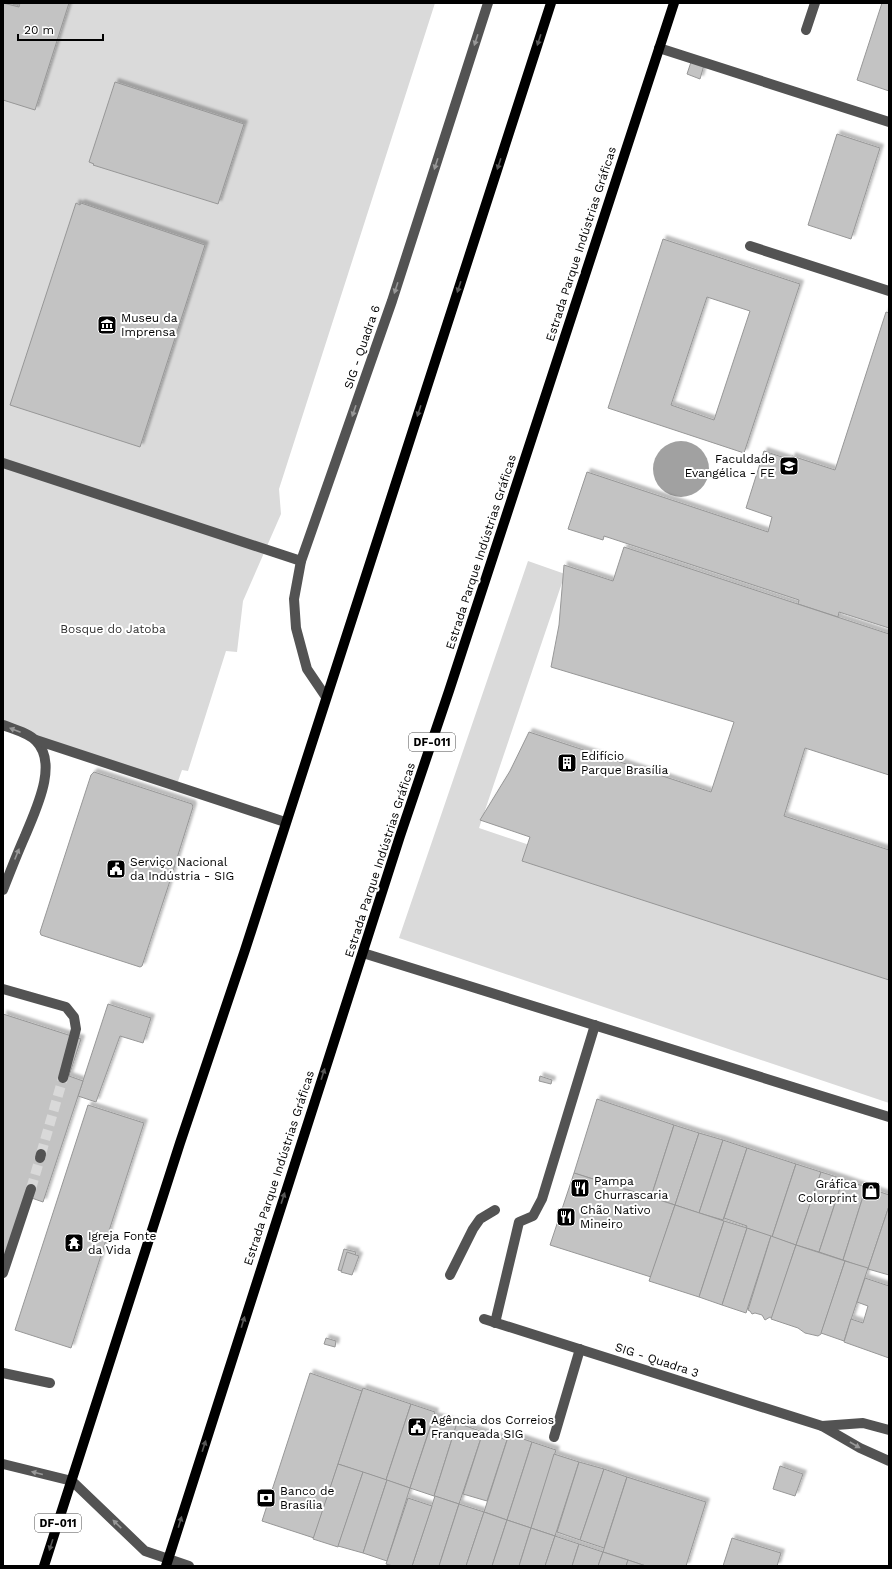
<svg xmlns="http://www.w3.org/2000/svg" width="892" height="1569" font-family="'Work Sans',sans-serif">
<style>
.green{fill:#dadada}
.water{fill:#a1a1a1}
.building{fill:#c3c3c3;stroke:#979797;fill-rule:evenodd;filter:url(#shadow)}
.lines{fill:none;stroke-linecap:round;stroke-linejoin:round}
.minor-tunnel{stroke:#d9d9d9;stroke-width:10;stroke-dasharray:10 5;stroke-linecap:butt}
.minor{stroke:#535353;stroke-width:10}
.major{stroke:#000;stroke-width:10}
.oneway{fill:#989898}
.oneway2{fill:#595959}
.labels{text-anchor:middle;stroke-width:4;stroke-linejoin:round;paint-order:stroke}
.shield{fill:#fff;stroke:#4c4c4c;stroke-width:1}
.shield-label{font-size:11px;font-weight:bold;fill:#000}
.street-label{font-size:12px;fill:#000;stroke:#fff}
.poi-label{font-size:12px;fill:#000;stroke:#fff;text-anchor:start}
.park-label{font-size:12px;fill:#313131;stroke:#fff}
</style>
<defs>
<filter id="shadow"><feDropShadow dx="3.5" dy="-3.5" stdDeviation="1" flood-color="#0004"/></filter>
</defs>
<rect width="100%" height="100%" fill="#fff"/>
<g class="green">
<path d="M3,3h432l-156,486 2,25 -38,87 -6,51 -11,-1 -38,120 -6,-1 -5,14 -174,-55z"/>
<path d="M528,561l37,13 -86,254 410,139v136l-490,-165z"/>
</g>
<circle class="water" cx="681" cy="469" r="28"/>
<g class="building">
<path d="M3,3l16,4 1,-4h49l-34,107 -32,-10z"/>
<path d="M882,3h7v88l-32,-11z"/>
<path d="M691,62l13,3 -4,14 -13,-5z"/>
<path d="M115,82l129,42 -26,80 -125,-39 1,-1 -5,-2z"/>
<path d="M837,134l43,14 -29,91 -43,-14z"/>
<path d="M76,203l4,2 1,-2 124,42 -65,202 -130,-42z"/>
<path d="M663,239l137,45 -56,169 -136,-45zM707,297l43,14 -36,109 -43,-15z"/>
<path d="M886,312l3,1v315l-50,-16 -1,5 -40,-13 1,-4 -195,-64 -1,4 -35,-11 19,-57 181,60 4,-15 -26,-9 18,-57 27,9 1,-4 43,14z"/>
<path d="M624,547l265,87v141l-84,-27 -21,68 105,34v130l-367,-119 8,-24 -50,-17 30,-49 19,-39 182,60 23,-70 -183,-55 8,-42 5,-60 49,16z"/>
<path d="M94,772l98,32 1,3 -25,80 -26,79 -2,1 -99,-32 -1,-3 51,-157z"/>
<path d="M108,1004l43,14 -8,25 -23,-7 -24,66 -18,-6z"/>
<path d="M3,1014l78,25 -12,37 14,5 -40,121 -17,-6 -23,73z"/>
<path d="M540,1076l12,4 -1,4 -12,-3z"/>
<path d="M597,1099l77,26 -23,72 -77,-24z"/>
<path d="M88,1105l56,18 -73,225 -56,-18z"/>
<path d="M674,1125l25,8 -24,72 -24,-8z"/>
<path d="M699,1133l24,7 -24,73 -24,-8z"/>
<path d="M723,1140l24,8 -24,72 -24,-7z"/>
<path d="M747,1148l49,16 -24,73 -26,-9 1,-2 -23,-8z"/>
<path d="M796,1164l25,8 -25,73 -24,-8z"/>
<path d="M821,1172l22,7 -24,73 -23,-7z"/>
<path d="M574,1173l101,32 -24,72 -101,-32z"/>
<path d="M843,1179l23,8 -23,73 -24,-8z"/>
<path d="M866,1187l23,8v11l-21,63 -25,-9z"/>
<path d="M675,1205l49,16 -25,76 -50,-16z"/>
<path d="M889,1206v69l-21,-6z"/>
<path d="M724,1221l23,7 -25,77 -23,-8z"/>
<path d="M747,1228l24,8 -25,77 -24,-8z"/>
<path d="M771,1236l25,9 -24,73 -2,-1 -5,3 -3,-5 -7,-2 -3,1 -2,-3 -2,-1z"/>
<path d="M796,1245l49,16 -24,73 -3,2 -13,-3 -7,-5 -27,-9z"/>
<path d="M344,1249l12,3 -6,21 -12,-3z"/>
<path d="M347,1252l12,4 -7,19 -11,-3z"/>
<path d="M845,1261l23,7 -24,73 -23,-8z"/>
<path d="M865,1278l24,8v72l-45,-16 7,-23 12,4 5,-17 -11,-4z"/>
<path d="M326,1338l10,3 -1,6 -11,-3z"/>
<path d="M310,1373l52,18 -48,147 -52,-17z"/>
<path d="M363,1388l48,16 -25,76 -48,-16z"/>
<path d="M411,1404l24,8 -25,76 -24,-8z"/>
<path d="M434,1416l23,7 -23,73 -24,-8z"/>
<path d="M457,1423l26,9 -24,72 -25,-8z"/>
<path d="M483,1432l24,8 -20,61 -24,-7z"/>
<path d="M509,1434l23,8 -25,78 -23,-8z"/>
<path d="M532,1442l24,8 -25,78 -24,-8z"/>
<path d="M554,1454l25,8 -24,74 -24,-8z"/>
<path d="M579,1462l25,7 -24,71 -23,-8z"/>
<path d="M338,1464l25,8 -25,75 -25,-8z"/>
<path d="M780,1466l23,8 -8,22 -22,-7z"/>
<path d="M604,1469l23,8 -23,71 -24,-8z"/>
<path d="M363,1472l24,8 -24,73 -25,-7z"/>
<path d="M627,1477l79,25 -20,64h-40l-43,-14z"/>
<path d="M387,1480l23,8 -23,73 -24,-8z"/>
<path d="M435,1496l24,8 -20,62h-27z"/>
<path d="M408,1498l24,8 -20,60h-19l-7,-2z"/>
<path d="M459,1504l25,8 -18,54h-27z"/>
<path d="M484,1512l23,8 -15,46h-26z"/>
<path d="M507,1520l24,8 -12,38h-27z"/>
<path d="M531,1528l24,8 -10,30h-26z"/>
<path d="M555,1536l24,8 -7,22h-27z"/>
<path d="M732,1538l49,15 -4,13h-54z"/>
<path d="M579,1544l24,8 -5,14h-26z"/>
<path d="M603,1552l25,8 -2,6h-28z"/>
<path d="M628,1560l18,6h-20z"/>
</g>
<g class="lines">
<g class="minor-tunnel">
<path d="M41,1154l22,-76"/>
<path d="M31,1189l9,-31"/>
</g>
<g class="minor">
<path d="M806,30l9,-27"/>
<path d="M659,48l230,74"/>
<path d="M750,246l139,45"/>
<path d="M3,463l298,98"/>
<path d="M326,697l-19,-28 -11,-41 -2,-29 7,-38 91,-260 96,-298"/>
<path d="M3,725c10,4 26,8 33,16 23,23 -1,70 -11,95 -8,18 -15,36 -22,54"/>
<path d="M36,740l249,82"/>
<path d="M363,953l526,164"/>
<path d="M3,989l63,18 8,10 2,12 -13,49"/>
<path d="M40,1158l1,-4"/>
<path d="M3,1273l28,-84"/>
<path d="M450,1275l23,-46 7,-10 15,-9"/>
<path d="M484,1319l338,107 38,22 29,13"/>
<path d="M495,1323l24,-101 14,-6 9,-17 53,-174"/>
<path d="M3,1373l47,10"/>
<path d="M822,1426l41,-3 26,7"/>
<path d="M554,1437l26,-88"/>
<path d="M3,1464l69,17 73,70 44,15"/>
</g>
<g class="major">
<path d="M44,1566l136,-423 65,-193 306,-947"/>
<path d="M166,1566l234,-730 49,-145 225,-688"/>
</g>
</g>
<defs><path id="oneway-solid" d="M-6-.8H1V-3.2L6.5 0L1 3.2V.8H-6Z"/></defs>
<g class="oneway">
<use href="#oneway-solid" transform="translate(476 40) rotate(108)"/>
<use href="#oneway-solid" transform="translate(436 164) rotate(108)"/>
<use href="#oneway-solid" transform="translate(396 288) rotate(108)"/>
<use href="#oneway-solid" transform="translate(354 411) rotate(109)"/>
<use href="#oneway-solid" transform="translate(15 730) rotate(-159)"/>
<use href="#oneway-solid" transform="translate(17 854) rotate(-68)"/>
<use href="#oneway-solid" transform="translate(855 1445) rotate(30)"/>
<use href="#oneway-solid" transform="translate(37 1473) rotate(-166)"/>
<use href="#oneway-solid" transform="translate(117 1524) rotate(-136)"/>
</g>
<g class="oneway2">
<use href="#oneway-solid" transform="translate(539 40) rotate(108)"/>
<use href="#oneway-solid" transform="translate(499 164) rotate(108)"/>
<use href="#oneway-solid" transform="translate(459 287) rotate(108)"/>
<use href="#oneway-solid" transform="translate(419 411) rotate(108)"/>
<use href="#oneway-solid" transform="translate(323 1074) rotate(-72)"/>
<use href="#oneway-solid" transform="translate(283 1198) rotate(-72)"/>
<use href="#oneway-solid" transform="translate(243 1322) rotate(-73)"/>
<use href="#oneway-solid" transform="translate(204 1446) rotate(-72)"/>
<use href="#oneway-solid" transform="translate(180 1522) rotate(-73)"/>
<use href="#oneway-solid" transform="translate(51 1545) rotate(108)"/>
</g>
<defs>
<symbol id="museum-square" viewBox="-11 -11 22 22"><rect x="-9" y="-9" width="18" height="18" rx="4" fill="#000" stroke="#fff"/><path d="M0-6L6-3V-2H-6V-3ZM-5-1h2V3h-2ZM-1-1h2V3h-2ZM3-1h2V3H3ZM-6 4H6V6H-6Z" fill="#fff"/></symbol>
<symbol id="university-square" viewBox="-11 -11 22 22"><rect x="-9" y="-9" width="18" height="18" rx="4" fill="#000" stroke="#fff"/><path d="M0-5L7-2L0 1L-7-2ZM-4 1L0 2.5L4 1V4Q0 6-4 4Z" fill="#fff"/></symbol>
<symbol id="building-square" viewBox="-11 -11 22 22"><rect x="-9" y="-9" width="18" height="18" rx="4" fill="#000" stroke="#fff"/><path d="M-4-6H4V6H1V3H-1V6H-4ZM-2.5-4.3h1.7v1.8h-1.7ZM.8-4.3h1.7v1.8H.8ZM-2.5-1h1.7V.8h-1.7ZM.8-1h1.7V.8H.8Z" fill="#fff"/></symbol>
<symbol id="civic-square" viewBox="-11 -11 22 22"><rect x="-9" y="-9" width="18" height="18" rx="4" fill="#000" stroke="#fff"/><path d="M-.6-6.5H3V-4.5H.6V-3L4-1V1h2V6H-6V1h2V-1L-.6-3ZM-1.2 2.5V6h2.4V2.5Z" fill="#fff"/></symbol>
<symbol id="restaurant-square" viewBox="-11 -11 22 22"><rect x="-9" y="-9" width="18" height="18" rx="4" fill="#000" stroke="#fff"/><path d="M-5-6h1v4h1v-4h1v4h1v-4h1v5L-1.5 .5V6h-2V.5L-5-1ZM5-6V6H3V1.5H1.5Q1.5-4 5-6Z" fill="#fff"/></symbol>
<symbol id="shop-square" viewBox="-11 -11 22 22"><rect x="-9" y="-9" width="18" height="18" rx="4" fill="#000" stroke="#fff"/><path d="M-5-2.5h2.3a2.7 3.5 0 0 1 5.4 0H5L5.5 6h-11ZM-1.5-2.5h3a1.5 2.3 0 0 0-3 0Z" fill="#fff"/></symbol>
<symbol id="temple-square" viewBox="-11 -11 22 22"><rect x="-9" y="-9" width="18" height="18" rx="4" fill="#000" stroke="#fff"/><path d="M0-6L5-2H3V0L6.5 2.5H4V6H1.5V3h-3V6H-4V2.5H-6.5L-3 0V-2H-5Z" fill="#fff"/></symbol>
<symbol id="bank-square" viewBox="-11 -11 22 22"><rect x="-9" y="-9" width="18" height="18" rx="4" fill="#000" stroke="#fff"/><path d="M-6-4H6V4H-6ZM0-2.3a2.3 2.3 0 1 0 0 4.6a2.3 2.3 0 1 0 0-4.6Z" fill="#fff"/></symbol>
</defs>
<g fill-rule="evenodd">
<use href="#museum-square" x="96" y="314" width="22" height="22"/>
<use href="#university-square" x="778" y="455" width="22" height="22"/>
<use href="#building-square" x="556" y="752" width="22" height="22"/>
<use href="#civic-square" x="105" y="858" width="22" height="22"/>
<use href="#restaurant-square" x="569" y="1177" width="22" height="22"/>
<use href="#shop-square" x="860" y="1180" width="22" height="22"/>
<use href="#restaurant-square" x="555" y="1206" width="22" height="22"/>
<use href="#temple-square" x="63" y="1232" width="22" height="22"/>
<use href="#civic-square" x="406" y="1416" width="22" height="22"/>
<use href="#bank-square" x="255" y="1487" width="22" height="22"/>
</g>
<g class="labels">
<g class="shield">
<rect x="409" y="733" width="46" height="18" rx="3"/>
<rect x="35" y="1514" width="46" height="18" rx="3"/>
</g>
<g class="shield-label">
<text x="432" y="746">DF-011</text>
<text x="58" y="1527">DF-011</text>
</g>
<g class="street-label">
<text transform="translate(581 244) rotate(-72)" y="4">Estrada Parque Indústrias Gráficas</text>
<text transform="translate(362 347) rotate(-71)" y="4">SIG - Quadra 6</text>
<text transform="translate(481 552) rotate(-72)" y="4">Estrada Parque Indústrias Gráficas</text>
<text transform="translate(380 860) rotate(-72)" y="4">Estrada Parque Indústrias Gráficas</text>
<text transform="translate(279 1168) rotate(-72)" y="4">Estrada Parque Indústrias Gráficas</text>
<text transform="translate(657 1360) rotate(18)" y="4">SIG - Quadra 3</text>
</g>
<g class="poi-label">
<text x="121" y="322">Museu da<tspan x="121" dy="14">Imprensa</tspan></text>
<text x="775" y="463" text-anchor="end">Faculdade<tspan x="775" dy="14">Evangélica - FE</tspan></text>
<text x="581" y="760">Edifício<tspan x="581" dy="14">Parque Brasília</tspan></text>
<text x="130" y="866">Serviço Nacional<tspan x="130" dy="14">da Indústria - SIG</tspan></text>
<text x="594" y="1185">Pampa<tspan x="594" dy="14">Churrascaria</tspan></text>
<text x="857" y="1188" text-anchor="end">Gráfica<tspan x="857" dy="14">Colorprint</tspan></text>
<text x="580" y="1214">Chão Nativo<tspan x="580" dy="14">Mineiro</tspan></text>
<text x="88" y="1240">Igreja Fonte<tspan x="88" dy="14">da Vida</tspan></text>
<text x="431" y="1424">Agência dos Correios<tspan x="431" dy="14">Franqueada SIG</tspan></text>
<text x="280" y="1495">Banco de<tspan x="280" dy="14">Brasília</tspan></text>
</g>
<g class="park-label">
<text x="113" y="633">Bosque do Jatoba</text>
</g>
</g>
<rect width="892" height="1569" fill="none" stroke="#000000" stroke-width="8"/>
<path d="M18 34v6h85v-6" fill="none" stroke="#000000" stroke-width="2"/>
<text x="24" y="34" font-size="12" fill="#000000" stroke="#ffffff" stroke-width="3" paint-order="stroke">20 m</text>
</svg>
